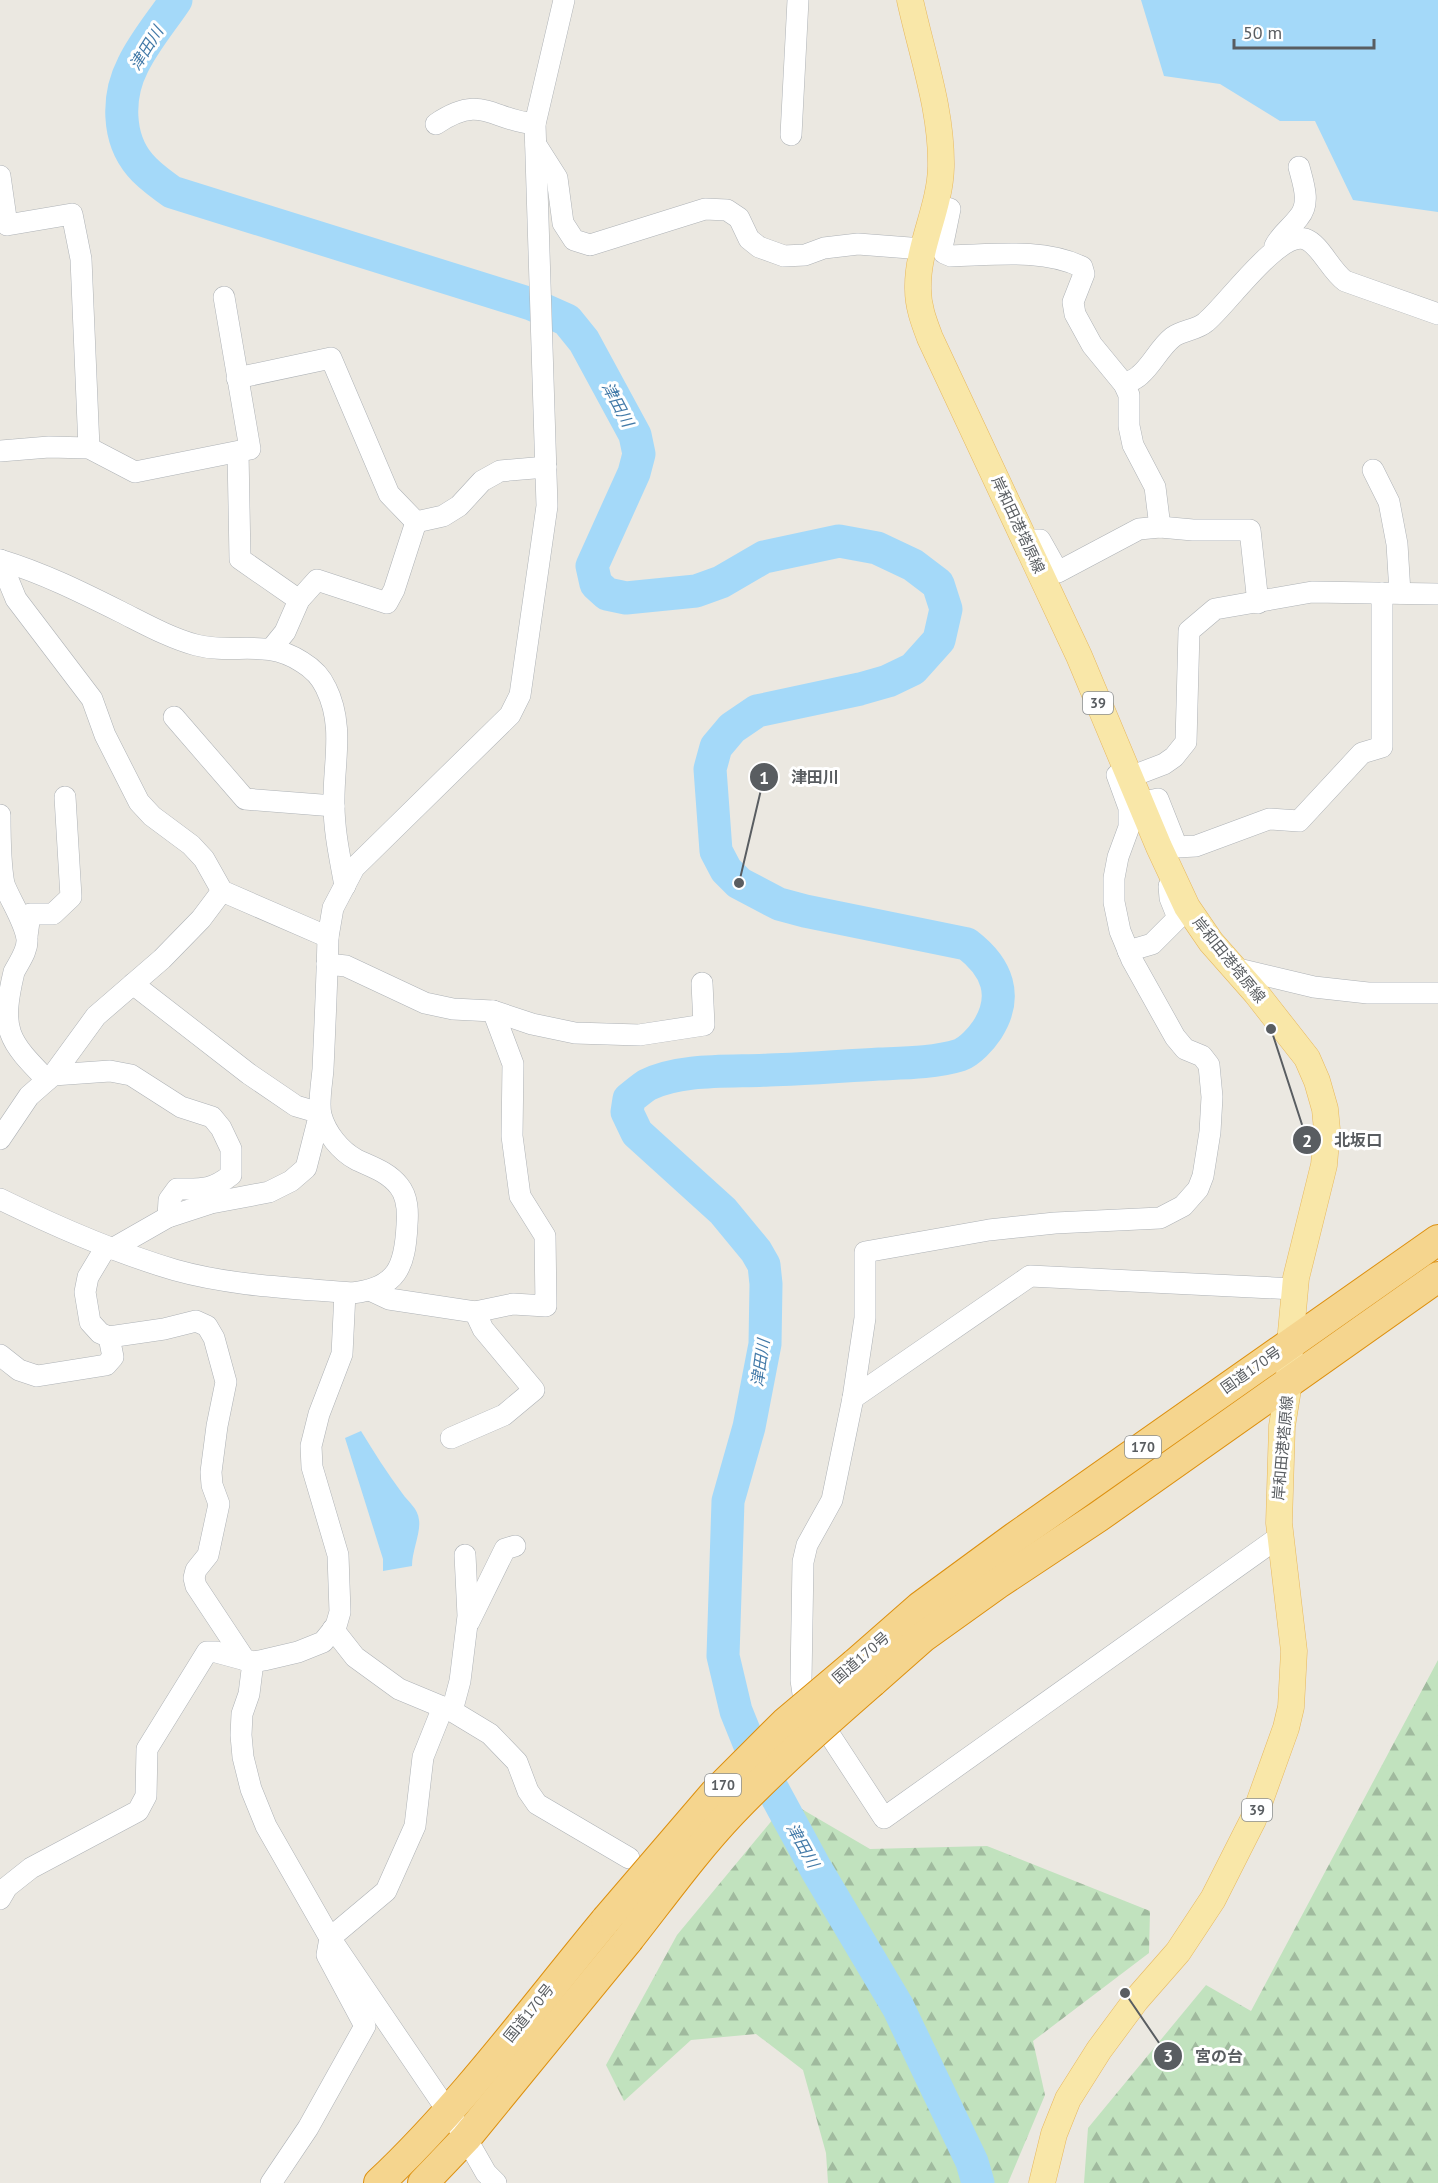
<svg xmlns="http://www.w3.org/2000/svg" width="1438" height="2183" font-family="'PT Sans','Noto Sans JP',sans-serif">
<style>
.forest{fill:url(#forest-firs)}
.water{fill:#a4d9f9}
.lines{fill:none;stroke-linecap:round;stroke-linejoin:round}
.river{stroke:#a4d9f9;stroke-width:33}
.minor-casing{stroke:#aeb2b6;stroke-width:22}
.major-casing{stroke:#e7b85e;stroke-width:27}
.highway-casing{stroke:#dd900f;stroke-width:32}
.minor{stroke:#fff;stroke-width:21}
.major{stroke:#f9e7a8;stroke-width:26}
.highway{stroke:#f5d58e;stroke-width:30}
.highway-bridge-casing{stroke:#dd900f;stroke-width:32;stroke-linecap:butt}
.highway-bridge{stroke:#f5d58e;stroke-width:30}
.labels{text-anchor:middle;stroke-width:6;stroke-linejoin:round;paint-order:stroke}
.shield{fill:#fff;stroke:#8b8e90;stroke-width:1.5}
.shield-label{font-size:14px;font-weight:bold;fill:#595d61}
.street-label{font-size:15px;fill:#595d61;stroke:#fff}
.water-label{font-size:16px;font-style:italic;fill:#437aa8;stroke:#fff}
.leader{fill:none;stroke:#595d61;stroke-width:2}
.callout-dot{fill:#595d61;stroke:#fff;stroke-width:2}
.mark-label{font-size:18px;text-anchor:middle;font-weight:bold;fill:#fff}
.callout-label{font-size:16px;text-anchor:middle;font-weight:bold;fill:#595d61;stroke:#fff;stroke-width:6;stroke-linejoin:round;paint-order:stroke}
</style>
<defs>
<pattern id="forest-firs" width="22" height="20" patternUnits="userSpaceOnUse" patternTransform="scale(1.5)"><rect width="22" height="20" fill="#c1e2be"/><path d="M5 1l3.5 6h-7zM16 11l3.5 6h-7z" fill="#a0ba9e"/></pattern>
</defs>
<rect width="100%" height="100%" fill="#ebe8e1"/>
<g class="forest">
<path d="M1438,1660v523h-354l4,-55 118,-143 45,26z"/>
<path d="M788,1801l82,48 117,-3 163,65 -1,42 -116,88 12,54 -37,88h-180l-2,-30 -23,-83 -47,-36 -65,6 -67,61 -18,-36 71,-130z"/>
</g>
<g class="water">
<path d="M1141,0h297v212l-85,-12 -38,-79h-35l-60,-37 -56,-8z"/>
<path d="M361,1431c13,21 26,42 41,62 6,9 16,15 17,27 2,12 -7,31 -7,46l-29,5v-12l-38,-121z"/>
</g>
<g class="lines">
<path class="river" d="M176,0c-14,21 -32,42 -43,65 -16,31 -16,73 7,100 9,11 20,18 32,27l359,112 36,16 17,21 51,94 4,19 -5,19 -42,93 4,18 11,10 19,4 70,-7 25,-9 43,-25 75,-16 38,7 36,17 25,19 8,25 -7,31 -26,29 -25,12 -28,8 -103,22 -25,17 -16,19 -6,22 6,82 10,19 13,13 40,21 26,7 162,33c30,23 42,52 20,86 -6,9 -17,21 -27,25 -26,8 -55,8 -81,9 -37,2 -73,5 -110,6 -37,2 -88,-2 -122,15 -6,4 -12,9 -18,14l-2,13 10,21 86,78 33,40 8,14 2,19 -1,60 -16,83 -21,74 -5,155 13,55 17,42 63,116 82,138 74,155 6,21"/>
<defs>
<g id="minor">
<path d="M436,124c46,-31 55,-4 99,0"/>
<path d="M791,135l7,-135"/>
<path d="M536,145l21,33 6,45 11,17 16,5 115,-36 22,1 12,8 10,21 10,8 25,9 21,-1 19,-7 34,-4 65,5"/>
<path d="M0,176l7,49 65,-11 9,45 8,189"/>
<path d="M935,205l15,4 -8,39 2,5 7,3c42,-1 92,-8 131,11l2,7 -11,28 2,12 17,31 32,39 5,11v31l4,19 22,42 5,40"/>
<path d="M1275,246c6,-12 16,-18 24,-29 12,-14 4,-34 0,-50"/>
<path d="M237,378l94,-20 58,136 27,28"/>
<path d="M1124,384c5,-2 12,-5 16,-9 13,-11 19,-27 33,-38 10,-7 24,-7 33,-15 21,-17 72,-91 99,-83 15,5 25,31 40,42l93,33"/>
<path d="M0,451l49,-4 40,1 46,24 115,-23 -26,-152"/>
<path d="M238,452l2,107 59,41"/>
<path d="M1373,470l16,32 8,42 3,49"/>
<path d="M1026,540h14l18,32 81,-43 21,-2 33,3h57l8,73"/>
<path d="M0,560c43,13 81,32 121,52 24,12 49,26 75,33 37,10 70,-7 106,17 10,6 19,15 24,26 19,38 7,76 8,116 0,28 6,54 11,82"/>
<path d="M0,560l16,39 76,100 13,36 34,67 13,14 39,29 13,14 18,32 106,46"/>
<path d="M272,648l13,-16 14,-32 18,-20 70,23 7,-13 22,-68 27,-6 16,-10 23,-25 18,-10 46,-4"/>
<path d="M174,717l71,82 89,7"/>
<path d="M1117,775l12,33v19l-11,30 -4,21v24l6,29 12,29 43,77 10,12 17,7 7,9 3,32 -2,35 -7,44 -5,13 -15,17 -23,12 -105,5 -66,7 -124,22v66l-12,80 -21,102 -25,45 -4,17 -2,118 2,14 81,124 395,-281"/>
<path d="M1130,777l34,-13 10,-7 12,-15 3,-111 26,-22 97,-17 126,2"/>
<path d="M1140,803l18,-4 19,48 19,-1 73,-27 30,2 63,-68 20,-6v-154"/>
<path d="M0,815c0,22 0,48 4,69 6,16 21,38 23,55 1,12 -8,23 -13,33 -14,59 -6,68 33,108"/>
<path d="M27,936l3,-22h23l18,-17 -6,-100"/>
<path d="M1128,951l24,-7 26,-26 -8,-20 -1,-12"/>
<path d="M327,964l19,2 79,37 28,6 40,2 39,13 43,9 64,2 65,-10 -2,-42"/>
<path d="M1234,968l80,19 54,6h70"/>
<path d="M53,1075l57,-4 21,4 50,32 31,10 9,11 10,21v26c-20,16 -30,14 -54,14l-8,11 -1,17"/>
<path d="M0,1139l29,-43 24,-21 43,-59 66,-57 39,-40 21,-28"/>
<path d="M0,1199c57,28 114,53 175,71 57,16 119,18 177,23 45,-5 53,-26 55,-68 1,-13 1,-28 -8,-39 -11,-14 -27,-19 -42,-26 -17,-9 -31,-27 -36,-45 -3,-13 1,-32 2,-46 2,-44 4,-88 5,-132l5,-29 21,-40 156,-153 10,-20 27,-189 -12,-382 29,-124"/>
<path d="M106,1247l-18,30 -3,15 5,30 10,11 9,4 55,-8 32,-8 11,5 7,12 12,44 -9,44 -6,46 1,13 7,19 -11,51 -12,15 -2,8 2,8 49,74"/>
<path d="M112,1249l56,-32 43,-14 58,-11 22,-11 15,-13 14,-55 -24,-7 -47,-32 -116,-90"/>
<path d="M372,1291l17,8 86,13 38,-8 33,2 -1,-70 -25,-40 -8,-60 1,-72 -20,-53"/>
<path d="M0,1355l19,15 18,6 69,-11 7,-8 -4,-20"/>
<path d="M853,1398l177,-122 265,13"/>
<path d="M451,1438l53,-23 30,-25 -51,-61 -8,-17"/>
<path d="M469,1622l36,-73 10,-3"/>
<path d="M333,1629l22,28 44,32 53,22 38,23 27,28 11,29 9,13 92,54"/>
<path d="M253,1662l-4,32 -7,20 -1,21 2,22 8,32 15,37 64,112 136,200 20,35 10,10"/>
<path d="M452,1711l8,-30 8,-65 -3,-61"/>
<path d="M0,1899l7,-12 24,-19 107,-57 8,-15 1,-47 60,-97h9l37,10 11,-2 34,-8 25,-10 13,-16 4,-14 -2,-57 -26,-88 -1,-21 8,-32 23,-60 3,-61"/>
<path d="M271,2183l37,-55 57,-102 -38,-71 3,-17 56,-47 29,-65 8,-69 20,-50"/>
</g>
<path id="major" d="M910,0c12,55 32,110 31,167 -1,42 -24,80 -23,122 0,18 6,33 12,49l149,318 80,191 28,60 24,35 45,51 51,65 10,23 8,28 2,21 -3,35 -28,113 -6,65 -1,40 -7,43 -3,97 15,128 -3,56 -5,21 -33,92 -40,79 -35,53 -42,48 -37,50 -31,49 -14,35 -12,49"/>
<g id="highway">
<path d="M855,1664l65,-57 94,-69 424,-298"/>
<path d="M872,1682l51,-45 74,-53 101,-67 340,-240"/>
<path d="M379,2183c83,-78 154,-175 227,-263"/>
<path d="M423,2183l43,-45 162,-198"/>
</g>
</defs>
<use href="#minor" class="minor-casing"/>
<use href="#major" class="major-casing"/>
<use href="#highway" class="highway-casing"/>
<use href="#minor" class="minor"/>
<use href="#major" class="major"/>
<use href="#highway" class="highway"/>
<defs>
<g id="highway-bridge">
<path d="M606,1920l109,-127 70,-70 70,-59"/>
<path d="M628,1940c34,-43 66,-88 104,-128 44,-46 92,-88 140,-130"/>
</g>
</defs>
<use href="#highway-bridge" class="highway-bridge-casing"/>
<use href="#highway-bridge" class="highway-bridge"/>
</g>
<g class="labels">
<g class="shield">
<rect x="1083" y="692" width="30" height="22" rx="4.5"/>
<rect x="1125" y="1436" width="36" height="22" rx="4.5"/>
<rect x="705" y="1774" width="36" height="22" rx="4.5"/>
<rect x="1242" y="1799" width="30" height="22" rx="4.5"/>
</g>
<g class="shield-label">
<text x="1098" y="708">39</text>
<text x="1143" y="1452">170</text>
<text x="723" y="1790">170</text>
<text x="1257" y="1815">39</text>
</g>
<g class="street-label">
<text transform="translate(1018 525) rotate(65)" y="5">岸和田港塔原線</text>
<text transform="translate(1229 960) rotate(51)" y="5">岸和田港塔原線</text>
<text transform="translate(1251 1370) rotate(-35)" y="5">国道170号</text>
<text transform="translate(1283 1448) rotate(-85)" y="5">岸和田港塔原線</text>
<text transform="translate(861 1658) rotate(-41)" y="5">国道170号</text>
<text transform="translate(529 2013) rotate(-51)" y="5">国道170号</text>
</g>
<g class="water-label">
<text transform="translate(146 48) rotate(-58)" y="6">津田川</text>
<text transform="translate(618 404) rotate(62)" y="6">津田川</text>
<text transform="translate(760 1363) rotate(-82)" y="6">津田川</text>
<text transform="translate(803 1845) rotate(61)" y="6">津田川</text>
</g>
</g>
<path class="leader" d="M739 883L764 777M1271 1029L1307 1140M1125 1993L1168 2056"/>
<g class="callout-dot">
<circle cx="739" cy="883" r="6"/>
<circle cx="1271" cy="1029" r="6"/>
<circle cx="1125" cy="1993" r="6"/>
<circle cx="764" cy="777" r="15"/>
<circle cx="1307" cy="1140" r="15"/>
<circle cx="1168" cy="2056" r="15"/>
</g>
<g class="mark-label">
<text x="764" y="784">1</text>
<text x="1307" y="1147">2</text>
<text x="1168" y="2062">3</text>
</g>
<g class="callout-label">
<text x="815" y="783">津田川</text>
<text x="1358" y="1146">北坂口</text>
<text x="1219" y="2062">宮の台</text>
</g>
<path d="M1234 39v9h140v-9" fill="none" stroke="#595d61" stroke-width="3"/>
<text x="1243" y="39" font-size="18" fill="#595d61" stroke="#ffffff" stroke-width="4.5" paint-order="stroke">50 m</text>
</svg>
